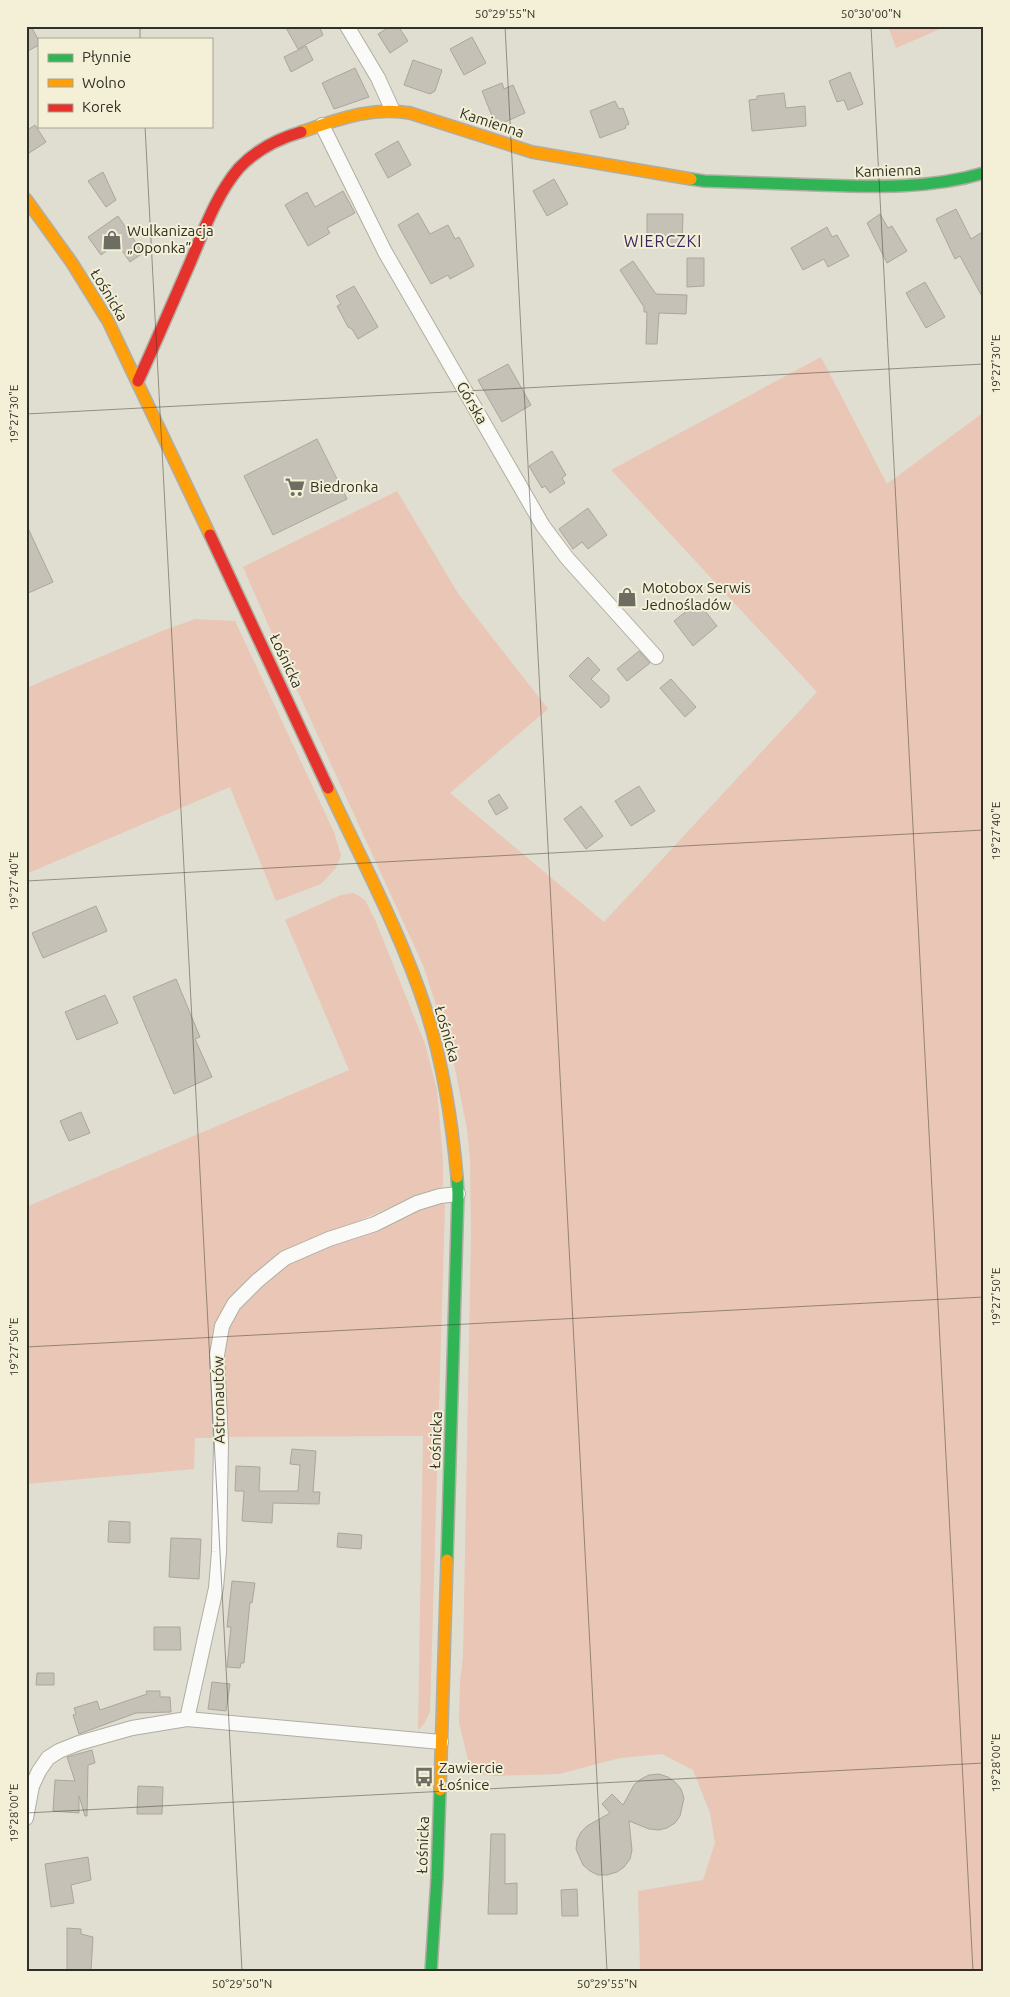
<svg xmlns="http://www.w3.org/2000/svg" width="1010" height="1997" font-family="Ubuntu,sans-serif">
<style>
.green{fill:#e9c6b6}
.building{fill:#c6c1b7;stroke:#aba69c}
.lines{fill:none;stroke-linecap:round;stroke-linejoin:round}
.street-casing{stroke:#b0aea3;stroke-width:16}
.fast-casing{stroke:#b0aea3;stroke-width:14}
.slow-casing{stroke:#b0aea3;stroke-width:14}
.jam-casing{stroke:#b0aea3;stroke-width:14}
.street{stroke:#fafaf8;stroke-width:14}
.fast{stroke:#30b455;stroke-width:11}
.slow{stroke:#ff9f0a;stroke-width:11}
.jam{stroke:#e5322d;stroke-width:11}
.ticks{fill:none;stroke:#313026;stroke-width:1;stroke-opacity:0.45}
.labels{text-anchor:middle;stroke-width:4;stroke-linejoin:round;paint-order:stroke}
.street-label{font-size:15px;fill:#313026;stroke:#f3f0d7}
.poi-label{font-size:15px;fill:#313026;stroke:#f3f0d7;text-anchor:start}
.neighbourhood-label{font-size:16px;letter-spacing:1px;fill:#3a2863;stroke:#f3f0d7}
.neatline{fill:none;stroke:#313026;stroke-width:2}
.ticks-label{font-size:12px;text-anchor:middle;fill:#313026}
</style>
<rect width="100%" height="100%" fill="#e0ded0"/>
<g class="green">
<path d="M888,26h59l-51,22z"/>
<path d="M821,357l66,127 97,-72v1559h-344l-2,-80 65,-11 12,-37 -5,-30 -17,-43 -31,-16 -42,4 -61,16 -66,2 -22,-3 -12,-51 1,-40 3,-26 8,-421 -1,-75 -3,-31 -15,-75 -29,-89 -131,-286 -49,-112 154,-76 62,104 89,114 -98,84 154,129 213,-230 -206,-222z"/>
<path d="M195,619l40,2 99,211 7,24 -6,13 -14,15 -45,17 -46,-114 -204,87v-186l136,-57z"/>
<path d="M354,893l11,7 11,22 49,122 12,46 6,71v21l-1,6 -9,5 -33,10 -111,48 -61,53 -15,73 -1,61h-17l-1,31 -168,15v-277l323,-137 -64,-150 56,-25z"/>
<path d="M442,1201l3,4 -15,507 -6,12 -6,6 5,-294 -198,1c0,-35 -6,-80 6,-113 17,-47 77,-70 119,-88 30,-13 60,-26 92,-35z"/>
</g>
<g class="building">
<path d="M26,26h5l8,15v4l-13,7z"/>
<path d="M285,26h34l4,9 -25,14z"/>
<path d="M391,26h7l10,15 -18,12 -12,-19z"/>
<path d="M472,37l14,26 -22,12 -14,-26z"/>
<path d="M306,46l7,14 -22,12 -7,-15z"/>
<path d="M413,60l29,10 -7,21 -5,3 -26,-9z"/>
<path d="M355,68l14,29 -35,12 -12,-26z"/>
<path d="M850,72l13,32 -15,6 -4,-10 -7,2 -8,-21z"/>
<path d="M502,83l2,6 9,-4 12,28 -29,13 -14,-35z"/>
<path d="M784,93l2,15 19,-2 1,20 -54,5 -3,-31 8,-1v-3z"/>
<path d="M615,101l4,8 4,-1 6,16 -4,2 1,2 -26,10 -10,-27z"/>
<path d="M35,125l11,17 -20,13v-24z"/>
<path d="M398,141l13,24 -23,13 -13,-24z"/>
<path d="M103,172l13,28 -10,7 -18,-26z"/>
<path d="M554,179l14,25 -21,12 -14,-25z"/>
<path d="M343,191l12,22 -28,15 3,5 -22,13 -23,-41 22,-13 8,15z"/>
<path d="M956,209l15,30 13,-8v69l-24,-44 -5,3 -19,-40z"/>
<path d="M418,213l12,21 18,-9 7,14 4,-2 15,29 -24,13 -2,-4 -17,9 -33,-59z"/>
<path d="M647,214h36l-1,31 -35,-1z"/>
<path d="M880,214l8,14 4,-2 15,25 -20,12 -20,-40z"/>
<path d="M118,216l25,37 -13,9 -13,-19 -16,12 -13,-18z"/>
<path d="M827,227l5,10 5,-2 12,21 -21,11 -4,-8 -21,11 -12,-22z"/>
<path d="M687,258h17v28l-17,1z"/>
<path d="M633,261l23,33 31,1 -1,19 -27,-1 -2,31h-11l1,-32h-3v-5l-24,-37z"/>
<path d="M925,282l20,35 -19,11 -20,-35z"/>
<path d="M354,286l24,41 -20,12 -6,-10 -4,-2 -11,-21 4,-2 -5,-8z"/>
<path d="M508,364l23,41 -29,17 -24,-42z"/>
<path d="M317,439l30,60 -74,36 -29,-59z"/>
<path d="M552,451l14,24 -4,3 3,5 -15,10 -5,-7 -3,2 -13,-22z"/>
<path d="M588,508l19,27 -19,14 -6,-7 -9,7 -14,-20z"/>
<path d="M26,524l27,58 -27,12z"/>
<path d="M698,602l19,24 -24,20 -19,-25z"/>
<path d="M639,651l11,12 -23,18 -10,-12z"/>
<path d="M588,657l12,13 -9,9 18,17v5l-8,7 -32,-32z"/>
<path d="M671,679l25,28 -11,10 -25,-29z"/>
<path d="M639,786l16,25 -24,15 -16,-25z"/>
<path d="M499,794l9,14 -12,7 -8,-14z"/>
<path d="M581,806l22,30 -17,13 -22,-30z"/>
<path d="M96,906l11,25 -64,27 -11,-25z"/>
<path d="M176,979l24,58 -5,2 17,38 -38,17 -41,-97z"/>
<path d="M105,995l13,28 -41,17 -12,-28z"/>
<path d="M81,1112l9,21 -21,8 -9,-20z"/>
<path d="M292,1449l24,2 -3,41h7l-1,12 -46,-1 -1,20 -30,-2 2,-30h-9l1,-25 24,1 -1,24h39l2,-26 -10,-1z"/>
<path d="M109,1521l21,1v21l-22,-1z"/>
<path d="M338,1533l24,2 -1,14 -24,-2z"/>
<path d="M171,1538l30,1 -2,40 -30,-2z"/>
<path d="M232,1581l23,2 -3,20 -2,-1 -6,61h-3l-1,5 -13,-1 4,-40h-4z"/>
<path d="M154,1627h26l1,23h-27z"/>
<path d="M37,1673h17v12h-18z"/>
<path d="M212,1682l18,2 -4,27 -18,-2z"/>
<path d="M146,1691h14v6h10l1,15 -35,1 -57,21 -6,-19 3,-1 -2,-6 23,-7 3,9 47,-16z"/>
<path d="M92,1750l3,13 -7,2 -1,51h-2l-6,-20v17l-26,-2 2,-31 20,1 -8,-24z"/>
<path d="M659,1774l9,3 7,5 6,7 3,9 -4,18 -5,7 -8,5 -8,2 -10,-1 -20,-8 3,29 -2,9 -6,8 -7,5 -10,3h-9l-8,-4 -7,-6 -7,-16 1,-9 4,-8 6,-6 23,-13 -8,-9 10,-10 11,11 11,-20 7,-6 8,-4z"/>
<path d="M138,1786l25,1 -1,27h-25z"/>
<path d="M491,1834h14v50l12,-1v31h-29z"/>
<path d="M88,1857l3,23 -20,5 3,18 -23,4 -6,-43z"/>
<path d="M577,1889l1,27h-16l-1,-26z"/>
<path d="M67,1928l14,1v5l12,3 -2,34h-24z"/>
</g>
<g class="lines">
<defs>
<g id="street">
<path d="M347,26l31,52 14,31"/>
<path d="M322,125l63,127 158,274 24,32 89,99"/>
<path d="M187,1719l29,-131 3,-36 2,-109 -4,-88 5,-29 12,-22 23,-23 28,-23 44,-19 46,-15 42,-21 23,-7 18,-2"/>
<path d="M26,1818l6,-32 7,-15 9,-13 11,-7 20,-8 53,-15 55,-9 254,23"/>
</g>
<g id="fast">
<path d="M691,179l13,2c38,1 76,3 114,4 56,2 112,4 166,-12"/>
<path d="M447,1560l11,-366 -1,-17"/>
<path d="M431,1971l6,-93 3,-88"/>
</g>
<g id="slow">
<path d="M301,132c36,-12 70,-26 109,-19l122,39 159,27"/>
<path d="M26,199l46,64 36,58 102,214"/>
<path d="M328,788c34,73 73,145 98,222 17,54 26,111 31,167"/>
<path d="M440,1790l7,-230"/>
</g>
<g id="jam">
<path d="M138,381c18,-39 35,-79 52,-118 14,-33 26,-68 49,-95 17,-18 38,-29 62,-36"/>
<path d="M210,535l118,253"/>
</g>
</defs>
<use href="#street" class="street-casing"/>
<use href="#fast" class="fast-casing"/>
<use href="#slow" class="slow-casing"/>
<use href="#jam" class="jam-casing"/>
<use href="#street" class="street"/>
<use href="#fast" class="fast"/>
<use href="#slow" class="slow"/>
<use href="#jam" class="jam"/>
</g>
<path class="ticks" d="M140,26v13M505,26l102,1945M871,26l102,1945M145,126l97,1845M26,414l958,-50M26,881l958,-51M26,1347l958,-50M26,1813l958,-50"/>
<defs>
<symbol id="shop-bare" viewBox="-9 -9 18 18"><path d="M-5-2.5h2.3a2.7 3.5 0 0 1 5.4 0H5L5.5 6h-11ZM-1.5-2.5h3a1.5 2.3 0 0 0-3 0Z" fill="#6e6d62" stroke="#f3f0d7" stroke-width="2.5" paint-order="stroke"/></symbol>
<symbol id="supermarket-bare" viewBox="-9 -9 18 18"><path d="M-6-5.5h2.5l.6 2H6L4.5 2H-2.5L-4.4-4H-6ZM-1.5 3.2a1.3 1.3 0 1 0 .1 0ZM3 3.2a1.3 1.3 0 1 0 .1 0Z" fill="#6e6d62" stroke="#f3f0d7" stroke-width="2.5" paint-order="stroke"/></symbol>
<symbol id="bus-bare" viewBox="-9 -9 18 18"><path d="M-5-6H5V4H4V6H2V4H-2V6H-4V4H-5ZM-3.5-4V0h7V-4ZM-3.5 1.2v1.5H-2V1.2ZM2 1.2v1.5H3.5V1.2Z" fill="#6e6d62" stroke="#f3f0d7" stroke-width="2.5" paint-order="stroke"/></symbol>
</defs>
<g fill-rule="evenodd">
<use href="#shop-bare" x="98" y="226" width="28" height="28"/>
<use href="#supermarket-bare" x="281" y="473" width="28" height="28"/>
<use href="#shop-bare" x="613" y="583" width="28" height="28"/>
<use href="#bus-bare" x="410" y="1763" width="28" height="28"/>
</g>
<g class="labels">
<g class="street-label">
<text transform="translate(492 123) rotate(18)" y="5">Kamienna</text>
<text transform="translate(888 171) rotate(-2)" y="5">Kamienna</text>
<text transform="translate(109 295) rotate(59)" y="5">Łośnicka</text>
<text transform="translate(472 403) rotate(60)" y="5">Górska</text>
<text transform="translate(286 661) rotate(65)" y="5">Łośnicka</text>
<text transform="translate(447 1034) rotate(74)" y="5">Łośnicka</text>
<text transform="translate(219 1400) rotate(-91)" y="5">Astronautów</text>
<text transform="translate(436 1440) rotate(-88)" y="5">Łośnicka</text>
<text transform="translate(423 1845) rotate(-88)" y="5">Łośnicka</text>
</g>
<g class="poi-label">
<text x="127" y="236">Wulkanizacja<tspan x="127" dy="17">„Oponka”</tspan></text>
<text x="310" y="492">Biedronka</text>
<text x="642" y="593">Motobox Serwis<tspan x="642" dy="17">Jednośladów</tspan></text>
<text x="439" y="1773">Zawiercie<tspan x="439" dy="17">Łośnice</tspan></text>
</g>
<g class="neighbourhood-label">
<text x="663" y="247">WIERCZKI</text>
</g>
</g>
<rect width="1010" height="1997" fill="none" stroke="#f3f0d7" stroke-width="55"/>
<rect x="38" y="38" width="175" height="90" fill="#f3f0d7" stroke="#a5a390"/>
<rect x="48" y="54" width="25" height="8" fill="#30b455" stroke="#a5a390"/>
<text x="82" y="62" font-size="15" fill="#313026">Płynnie</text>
<rect x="48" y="79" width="25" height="8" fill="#ff9f0a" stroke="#a5a390"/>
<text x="82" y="88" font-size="15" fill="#313026">Wolno</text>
<rect x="48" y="104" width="25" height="8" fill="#e5322d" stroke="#a5a390"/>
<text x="82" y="112" font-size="15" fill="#313026">Korek</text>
<rect x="28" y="28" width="954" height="1942" class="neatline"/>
<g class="ticks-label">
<text x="505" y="18">50°29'55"N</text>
<text x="871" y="18">50°30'00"N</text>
<text transform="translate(996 364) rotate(-90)" y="4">19°27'30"E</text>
<text transform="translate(14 414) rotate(-90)" y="4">19°27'30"E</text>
<text transform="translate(996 831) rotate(-90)" y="4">19°27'40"E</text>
<text transform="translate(14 881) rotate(-90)" y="4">19°27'40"E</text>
<text transform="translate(996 1297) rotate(-90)" y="4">19°27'50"E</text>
<text transform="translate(14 1347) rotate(-90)" y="4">19°27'50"E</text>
<text transform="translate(996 1763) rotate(-90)" y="4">19°28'00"E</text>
<text transform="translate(14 1813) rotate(-90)" y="4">19°28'00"E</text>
<text x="242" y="1988">50°29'50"N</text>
<text x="607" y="1988">50°29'55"N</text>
</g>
</svg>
